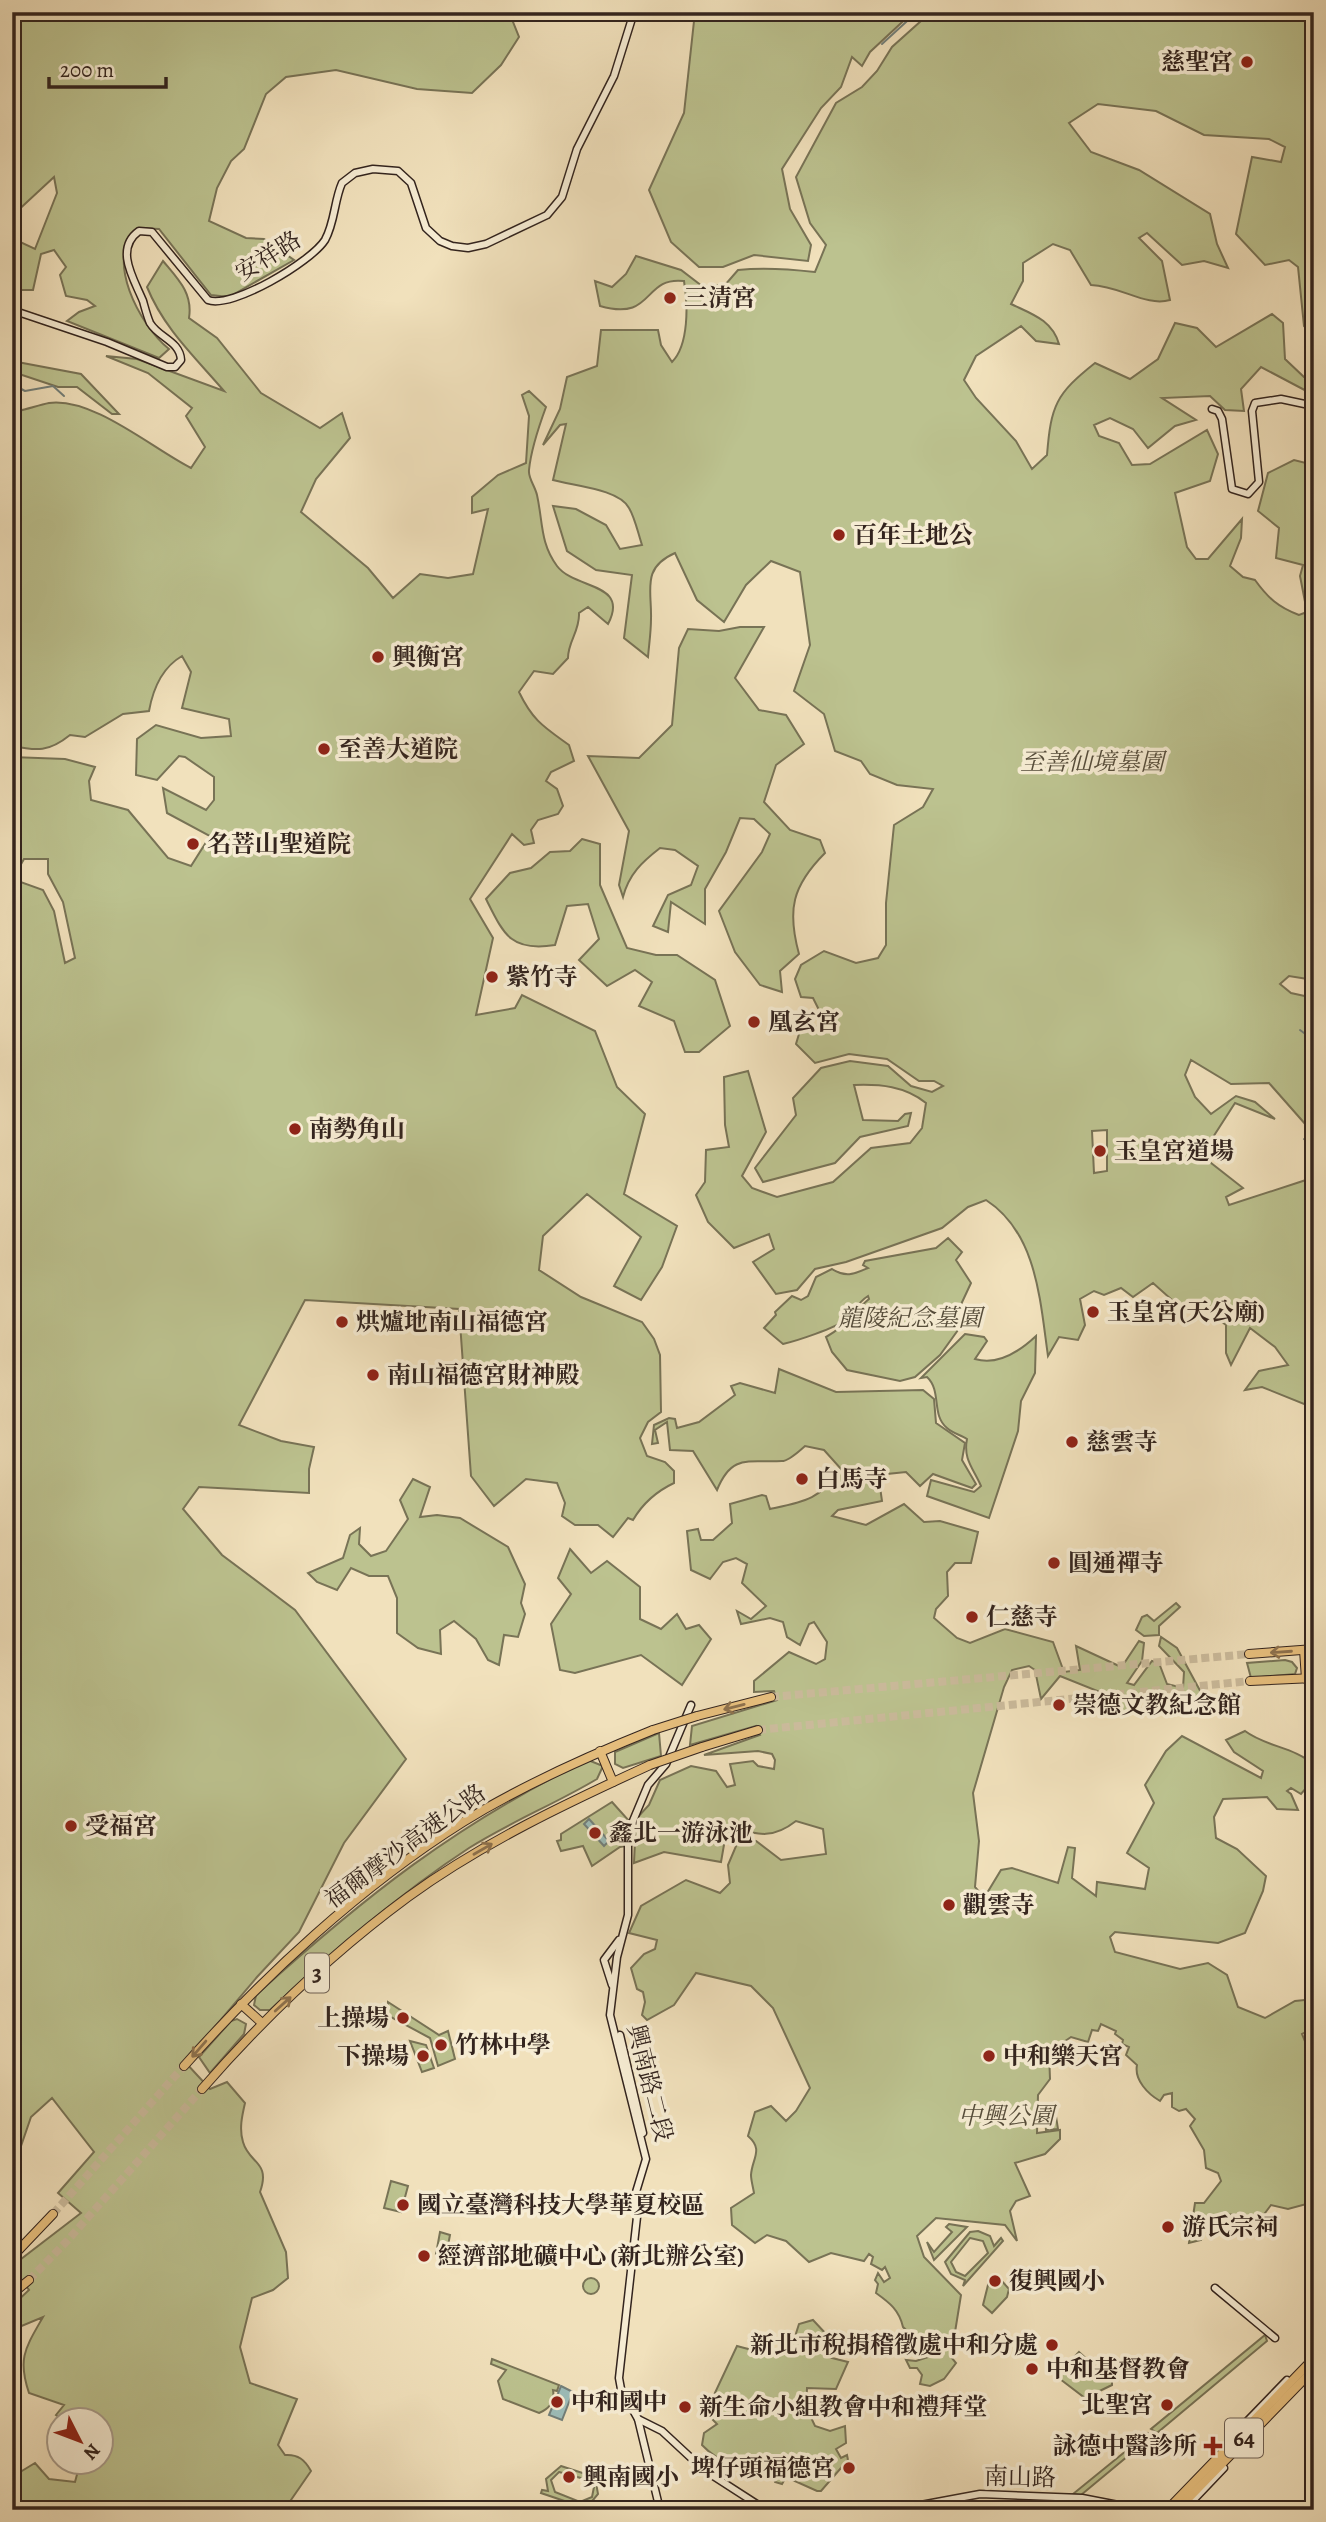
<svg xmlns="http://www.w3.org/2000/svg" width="1326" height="2522" font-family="Alegreya,'Noto Serif TC',serif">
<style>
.green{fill:#bcc28f;stroke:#787356;stroke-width:2;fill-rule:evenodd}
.water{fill:#9cbcb8;stroke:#727f7a;stroke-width:2}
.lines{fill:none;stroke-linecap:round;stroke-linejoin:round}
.stream{stroke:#727f7a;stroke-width:2}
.highway-tunnel{stroke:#cbbb9c;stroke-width:8;stroke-dasharray:8 4;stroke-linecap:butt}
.secondary-casing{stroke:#33241e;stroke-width:9}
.highway-casing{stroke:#33241e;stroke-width:10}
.secondary{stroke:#f6ecd3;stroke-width:6}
.highway{stroke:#e8c07e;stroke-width:8}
.highway-bridge-casing{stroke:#33241e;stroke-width:10;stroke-linecap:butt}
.highway-bridge{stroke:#e8c07e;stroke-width:8}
.oneway{stroke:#8e724e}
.poi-dot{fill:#8f2418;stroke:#f6ecd3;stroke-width:2.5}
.labels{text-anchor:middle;stroke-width:7;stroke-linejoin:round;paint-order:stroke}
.shield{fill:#f6ecd3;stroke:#6e6054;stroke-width:2}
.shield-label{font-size:23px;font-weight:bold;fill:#33241e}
.poi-label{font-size:24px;font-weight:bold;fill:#33241e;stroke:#f6ecd3;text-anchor:start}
.street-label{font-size:24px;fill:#33241e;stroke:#f6ecd3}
.park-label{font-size:24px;font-style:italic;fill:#554c3a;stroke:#f6ecd3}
</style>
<rect width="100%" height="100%" fill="#f1e1bc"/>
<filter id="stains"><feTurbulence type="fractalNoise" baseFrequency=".00286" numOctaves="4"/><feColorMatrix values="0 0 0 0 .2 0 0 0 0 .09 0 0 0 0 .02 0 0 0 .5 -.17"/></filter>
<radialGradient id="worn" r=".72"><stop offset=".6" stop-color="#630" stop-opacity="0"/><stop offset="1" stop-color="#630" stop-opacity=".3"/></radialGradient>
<g class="green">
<path d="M12,12h497l10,25 -18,28 -29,28 -55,-4 -81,-19 -50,7 -20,17 -22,55 -13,12 -14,27 -8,33 37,17 18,1 30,21 -65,37 -18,-2 -52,-66 -21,-1c-35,29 2,98 31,121l-10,9 -92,-37 12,-9 16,-6 -8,-6 -21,-4 -6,-21 6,-8 -12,-17 -13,4 -8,36h-21v-44l4,-6 19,9 22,-56 -3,-16 -42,39z"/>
<path d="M695,12h218l-43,40 -8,14 -10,-9 -11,30 -20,21 -39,61 8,40 21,36 -3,16 -54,-6 -31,12h-24l-28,-25 -22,-52 35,-77z"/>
<path d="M931,12h383v324l-10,-10 -6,-59 -9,-7 -24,5 -29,-31 16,-77 29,5 4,-15 -16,-8 -65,-4 -48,-24 -58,-7 -29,19 22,29 48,18 71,44 7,30 11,24 -24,-7 -22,4 -35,-32 -8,5 23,23 8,39c-24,7 -49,-14 -79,-15l-21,-35 -17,-6 -30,19v18l-12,23c21,10 41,16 48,40l-23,-3 -15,-15 -45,30 -12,24 12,18 40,43 16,28 15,-14c4,-50 9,-61 48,-92l35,16 28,-20 17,-36 22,5 19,19 56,-33 11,9 2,36 19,18 10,2v16l-53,-28 -20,22 3,22 -19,-1 -15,-14 -48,2 34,22 -21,6 -27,22 -15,-19 -23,-11 -16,7 5,11 20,7 13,22 18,-1 57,-34 11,24 -8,27 -35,12 12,54 9,12h12l34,-40 -1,19 -11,28 13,11 12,3c13,18 23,27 44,35l8,-3 -7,-36 3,-11 -27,-7 3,-30 -21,-17 10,-38 26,-13 20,5v515l-25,-4 -9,8 11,9 23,5v37l-8,6 8,5v88l-45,-51 -38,1 -40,-24 -6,15 10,22 16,17 25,-18 19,6 20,17 -40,-16 -29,45v11l37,29 -17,9 3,8 77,-25 8,9v219l-52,-21 -17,3 14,-19 29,-6 -13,-18 -25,-19 -19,37 -5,-12v-28l-28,-21 -16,5 -29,-26 -20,14 -12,-9 -17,7 -10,-4 -14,8 5,26 -7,15 -19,-3 -11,19c-8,-56 -11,-123 -62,-156l-18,7 -26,21 -96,34 -31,7 -18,21 -21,4 -23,-32 21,-13 -5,-15 -35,14 -26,-26 -12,-27 9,-13 1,-32 23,-3 -4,-22 -1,-48 24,-6 18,61 -24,44 10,12 25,9 56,-15 38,-34 39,-5 12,-15 4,-25c-21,-17 -46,-19 -72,-18l9,35 35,1 7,-7 6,-1 -3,13 -48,11 -25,26 -72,19 -8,-14 41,-53 -3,-17 28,-30 29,-7 38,5 23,20 21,6 11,-6 -9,-5h-15l-32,-22 -38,-5 -34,9 -19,-19 6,-20 11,9 10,-15 -10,-20 -12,-1 -6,-18 6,-14 23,-14 32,12 22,-5 8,-13v-42l8,-78 29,-18 10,-18 -36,-4 -27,-11 -9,-13 -26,-10 -11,-37 -30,-23 16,-46 -10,-73 -29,-11 -25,24 -22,37 -27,-22 -22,-47c-34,15 -23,37 -24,66 0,13 -2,26 -3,38l-24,-19 8,-63 -36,-5 -29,-19 -14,-45 23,3 30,16 14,24 22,-4c-4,-12 -7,-27 -13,-37 -10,-19 -55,-22 -76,-28l13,-56 -6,1 -17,20 17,-36 7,-32 30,-11 4,-36h57l3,15 11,17c17,-17 16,-58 12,-81 -42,-5 -29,41 -84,25l-5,-25 17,6 14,-13 10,-18 45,14 21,16 23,-1 13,-15c26,-3 51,-1 77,2l11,-27 -16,-22 -14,-46 40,-74 26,-16 15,-16 15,-24zM1107,1130v41l-13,2 -2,-42z"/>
<path d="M163,261c15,18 30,32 26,57l28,20 44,55 59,35 22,-15 8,25 -34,41 -15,33 67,56 25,30 27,-24 28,4 25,-4 15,-65 -16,4v-16l26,-22 28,-12 3,-47 -7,-21 7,-4 17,16c-7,19 -15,42 -17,63 -1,8 6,16 8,25 6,27 3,48 20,71 18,24 73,16 51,58l-20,-17 -9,6c1,18 -11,28 -11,45l-15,16 -19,-3 -15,21c14,29 25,35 50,53l5,16 -23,11 -5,9 11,8 6,17 -5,8 -20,6 -7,10 3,13 -10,2 -12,-11 -42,65 23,39 -17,77 39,-7 7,-13 73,36 22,56 28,27 -21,80 53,32 -15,41 -21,33 -27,-14 27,-49 -54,-43 -44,42 -4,34 42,27 61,25 12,17 6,16 1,57 -13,10 -8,16 7,18 18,6 9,9v12c-19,9 -31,20 -41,37l-5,-2 -15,19 -15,-12h-23l-13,-9 3,-13 -8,-20 -31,-4 -32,27 -23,-30 -12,-167 -154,-9 -66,125 42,16 33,6 -5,22v24l-110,-6 -16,22 39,46 73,55 111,149 -62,84 -45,89 -42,45 -72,85 25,27 17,-7 18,21c-3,13 -6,26 -2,39 6,22 28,19 17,50l26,60 2,26 -15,12 -21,8 -12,49 10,36 47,16 -19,46 7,10c13,-1 20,5 26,16l-27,39h-272v-33l23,-14 14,16 26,3 4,-15 -8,-4 31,-1v-42h-39l-7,-5 8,-10 -35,-12c-12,-35 -3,-46 14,-76l-31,13v-24l17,-16 -7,-9 -10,7v-22l69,-53 -23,-20 36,-41 -42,-54 -21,19 -10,29 -9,12v-1274l6,-3 25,9 11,21 11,52 10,-5 -12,-56 -15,-28v-15h-24l-12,21v-123l53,2 30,8 -6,14 2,19 37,10 40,48 23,8 19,-30 -43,-23 -4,-25 43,22 8,-10v-23l-29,-20 -6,-1 -22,24 -21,-5 1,-36 19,-14 45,13 30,-2 -2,-17 -47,-11 9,-36 -9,-16c-19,11 -29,33 -33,55l-26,3 -38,23 -15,-2c-21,17 -33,16 -58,11v-336l6,1c10,-2 21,-6 31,-8 44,-6 104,46 142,65l14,-21 -19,-31 6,-8 -44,-35 -42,-17 31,3 87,32c-28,-33 -60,-62 -77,-104z"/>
<path d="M12,361l69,13 38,40h-7l-35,-27h-19l-45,-15z"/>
<path d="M740,627h24l-29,51 24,32 27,5 18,29 -28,21 -12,37 26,28 30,10 5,13c-33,33 -38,57 -26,101l-19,17 2,21 -22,-7 -25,-33 -16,-41 43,-59 8,-18 -16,-15 -14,-1 -14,34 -21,37v35l-34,-22 -3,30 -15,-6 15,-31 23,-10 7,-19 -23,-16 -15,-2c-18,14 -31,26 -37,49l-4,-12 10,-54 -41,-75 51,2 33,-33 7,-77 9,-19 31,2z"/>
<path d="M582,839l18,5v41l27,63 29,7h21l38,25 15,46 -31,26h-14l-11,-31 -35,-15 13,-24 -17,-12 -28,16 -28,-26 20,-21 -11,-35 -21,2 -12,39c-44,7 -51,-10 -69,-46l24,-26 21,-5 19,-16 20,-1z"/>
<path d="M948,1238l14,14 -6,8 15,23 -14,30 1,17 -18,25 -25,22 -15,4 -53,-11 -15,-18 -6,-15c19,-10 27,-25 43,-38l-1,-3c-11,7 -13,15 -23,24 -9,8 -49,21 -62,24l-19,-16 12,-13 -1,-3 17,-16 9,4 7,-4 8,-19 16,-8c14,9 22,5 36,-1l-5,-3 2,-4 71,-13z"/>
<path d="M965,1334l19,3 3,4 -12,18c23,7 45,-8 61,-23l-1,37 -14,28 -3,30 -29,87 -62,-22 4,-16 43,12 7,-6c-8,-18 -18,-27 -14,-47 -6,-4 -15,-6 -20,-11 -16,-13 -5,-37 -20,-51l-6,1z"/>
<path d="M779,1369l57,23 87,-2 11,9 2,24 29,20 -3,17 14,24 -4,4 -39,-14 -13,12 -14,-14 -19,2 -7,13 2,14 -44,9 -6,6 34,9 38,-21 20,18 16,-1 38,11 -7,31h-16l-8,9 1,24 -12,13 -2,9 23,20 13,5 35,-14 48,13 11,30 16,-2 -4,-24 43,20 6,-4 14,-21 5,2 -2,18 -15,22 7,2 18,-24 7,2 8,21 16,4 1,-16 -25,-26 2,-9 16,11 27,50 -2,9 -30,-15h-23l-20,22 -28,-10 4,-10 -45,-18 -19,23 -6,-29 -6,-4 -17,4 -8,17 -31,106 6,48 -4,46 9,11 17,-28 11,-2 46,15 10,-36 7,1 -3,30 24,18 1,-14 48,7 4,-21 -22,-15 27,-50 -9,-18 21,-34 16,-15 79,42 2,-7 -29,-19 -8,-12 19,-9c21,16 50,16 69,34v14l-13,15 -10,-6 -4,3 4,3 7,16 -21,-1 -10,-12 -44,2 -9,18 2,21 21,11 29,27 -3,15 -18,42 -27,10 -103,-11 -5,5 5,15 65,17 28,-6 19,12 11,32 27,11 30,-17 19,-2v29l-12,6 12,29v139l-26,7 -17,-4 -12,16c-23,-9 -52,-13 -58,19l-12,3 6,-40h9l17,-22 -3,-8 -12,-5 -2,-18 -14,-24 5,-7 -9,-10 -7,2 -7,-4v-14l-8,2 -4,6c-12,-7 -26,-21 -23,-36l-11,-10 3,-8 -7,-3 1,-4 -8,-6 1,-3 -15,-7 -3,7 -6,-1 -4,12 -17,-5 -22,15 1,27 -12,16 -1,38 23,-3v9l-15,15 -30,9 15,33 -14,5 -6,10 7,30 -12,-16 -69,-7 -19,18 7,21 37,38 -10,62 5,6 -12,16 -14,7 -10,-2 2,-9 -5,-7h-7l-4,-8 10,1 12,-4c-3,-17 -15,-19 -25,-30 -4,-17 -13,-24 -27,-34l2,-9 -3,-4 3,-7 6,9 6,-4 -5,-11 -3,3 -11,-6 2,-7 -4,-3 -5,7 -33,-8 -22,9 -23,-21 -19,-6 -12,8 -23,-18 -1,-17 23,-15c-1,-6 -3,-13 -3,-18 1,-17 13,-25 -3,-39l7,-24 16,-6 15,15 10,-10 14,-23 -37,-80 -22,-22 -55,-13 -22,32 -27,15 -5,-5 3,-13 -2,-10 -6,-3 -6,-21 13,-14 11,-5 2,-9 -28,-7 12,-27 45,-26 34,13 10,-10 -2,-18 11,-26 17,2 25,19 45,-6 -3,-25 -27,-8c-23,18 -37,14 -64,7l-7,11 -4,23 -57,-10 -30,11 2,-44 13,-14 11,-25 31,-14 25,5 11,16 8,-2 -5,-21 23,-3 5,5 16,3 1,-9 -3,-6 -14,-3 -54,4 56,-20 -4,-9 -66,19 2,-19 85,-26 -3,-9 -20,1v-11l35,-29 27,12 9,-5 2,-17 -13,-20 -5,2 -9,21 -13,-8 -4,-15 -13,-4 -29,6 -4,-13 14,8 15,-13 -24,-23 5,-19 -11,-6 -13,4 -13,17 -19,-9 -4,-39 11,-2 3,11h12l19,-17 -2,-19 32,-9 4,1 4,13c37,-8 47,-9 72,-39l-18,-20 -19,-4c-6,5 -16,15 -23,15 -33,2 -50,-8 -65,29l-24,-39 -23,-1 -3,-28 -12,8 3,13 -6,1 2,-19 15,-7 6,1 2,9 22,-6 36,-27 -4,-9 9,-3 35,10z"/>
<path d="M413,1479l17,8 -10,30 17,-2 23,3 48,29 17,37 -4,19 4,11 -7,23 -14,-2 -5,30 -11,-5 -12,-21 -22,-18 -14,9 1,24 -23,-6 -21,-15v-35l-9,-22h-19l-18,-8 -14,22 -20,-8 -9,-9 35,-15 7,-23 10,-7 -1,16 12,12 15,-5 22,-32 -8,-19z"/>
<path d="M570,1549l21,24 16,-12 33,26v32l21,10 16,-15 9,15 13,-4 12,14 -29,46 -41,-30 -66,18 -15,-3 -9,-46 20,-30 -13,-16z"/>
<path d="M1176,1603l4,4 -21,19v9l-15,1 -8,-6 6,-13 5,-2 7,6z"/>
<path d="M1285,1660l7,2 5,6 -2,6 -44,4 -4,-15z"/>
<path d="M659,1733l2,23 -38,12 -8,-4v-12z"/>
<path d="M588,1760l15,6 -6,13c-42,25 -87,43 -128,69 -72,47 -136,104 -199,162h-10l-6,-5 2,-10c107,-97 200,-171 332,-235z"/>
<path d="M612,1802l18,20 -4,24 -6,1 -28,19 -9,-20 -22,5 -4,-10 4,-1v-6z"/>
<path d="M388,2002l51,33 9,-4 7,28 -17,7 -8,-28 -43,-23z"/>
<path d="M237,2019l9,5 -2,10 -34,39 -11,-16 32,-36z"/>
<path d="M410,2041l16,4 8,23 -12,4z"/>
<path d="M1055,2110l3,19 -12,1 -2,-19z"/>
<path d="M391,2181l17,5 -7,26 -17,-4z"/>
<path d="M949,2224l18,3 -33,33 -7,-18 7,10 18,-20 -6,-5z"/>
<path d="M978,2231l12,5 4,10 7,-8 2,3 -40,45 2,-6 -14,-6 -6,-12 25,-30zM970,2238l13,3 5,12 -23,23 -9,-4 -5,-10z"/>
<path d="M440,2232l10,3 -4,21 -10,-2z"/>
<path d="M990,2277l10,2 9,10 -2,8 -15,16 -9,-8z"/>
<circle cx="591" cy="2286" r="8"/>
<path d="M813,2320l14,15 5,1 -4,21 20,5 -12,27 -29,-1 -1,19 9,19 15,5 15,-5 1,17 -10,6 5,9 6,-3 1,5 -27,31h-4l-31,-14 -4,7 -7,-2 -1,-4c-23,0 -57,-17 -72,-33l2,-12 13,-9 -7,-7 3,-20 24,-51c21,6 35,10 55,0l7,-22z"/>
<path d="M1265,2335l2,6 -110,92 -6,-4z"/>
<path d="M1079,2352l33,30v3l-27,13 -29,-22z"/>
<path d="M492,2359l67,26 -2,6 -4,-1c2,11 -4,19 -14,23l-36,-14 -5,-18 8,-11 -15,-6z"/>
<path d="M1148,2433l4,3 -71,59 -8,-1z"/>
<path d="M561,2466l34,11 3,17 -10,12 3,4 -50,-17 1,-3 6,1 -2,-12zM559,2472l29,8 6,7 -2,10 -12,5 -25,-10 -4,-12z"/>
</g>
<g class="water">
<path d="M589,1819l20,22 -5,5 -20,-22z"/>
<path d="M561,2386l12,6 -11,28 -13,-5z"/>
</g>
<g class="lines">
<g class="stream">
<path d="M882,44l35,-32"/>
<path d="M1310,356l4,1"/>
<path d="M12,384l13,7 28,-5 11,10"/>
<path d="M1300,1030l8,6 6,-1"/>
<path d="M1304,1139l10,8"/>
</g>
<g class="highway-tunnel">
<path d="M771,1697l478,-43"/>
<path d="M758,1730l492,-49"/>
<path d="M53,2214l131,-148"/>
<path d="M29,2280l38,-39 135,-152"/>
</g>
<defs>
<g id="secondary">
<path d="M12,310l95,32 60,25h8l6,-7c-1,-19 -22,-22 -31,-37 -3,-7 -5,-15 -7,-22 -9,-22 -29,-52 -4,-70l13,1 56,68c24,9 103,-38 117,-60 10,-18 9,-39 17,-57l13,-10 18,-4 25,2 13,12 15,45 14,13 12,5 16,2 18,-4 61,-29 15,-18 15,-48 37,-73 20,-64"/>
<path d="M1212,409l6,2 4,8 10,70 16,5 11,-12 -7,-71 3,-8 26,-4 33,7"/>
<path d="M612,1985l-8,-25 15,-20"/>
<path d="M620,2035l23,98"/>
<path d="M638,2208l-19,170 2,11 17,30 22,91"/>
<path d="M637,2210l-1,-18 10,-33 -36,-144 7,-58 11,-42v-72l2,-15 18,-43 18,-21 25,-59"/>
<path d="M1215,2288l60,50"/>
<path d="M638,2419l24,12 42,39 62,40"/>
<path d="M1229,2440l58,-60"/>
<path d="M894,2510l86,-16 102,4 62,12"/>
<path d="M1184,2510l40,-42"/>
</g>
<g id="highway">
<path d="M1304,1650l2,29"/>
<path d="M1249,1654l65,-5"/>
<path d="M1250,1681l64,-3"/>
<path d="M697,1716l74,-19"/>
<path d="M702,1747l56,-17"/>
<path d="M600,1751l13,31"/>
<path d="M241,2004l21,19"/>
<path d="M184,2066c80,-90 177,-180 279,-244 60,-37 125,-66 190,-92"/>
<path d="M202,2089c62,-71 130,-136 206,-192 74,-54 159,-94 242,-132"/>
<path d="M12,2257l41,-43"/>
<path d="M12,2294l17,-14"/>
<path d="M1167,2510l147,-152"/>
<path d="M1177,2510l137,-141"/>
</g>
</defs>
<use href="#secondary" class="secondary-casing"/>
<use href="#highway" class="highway-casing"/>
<use href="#secondary" class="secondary"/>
<use href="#highway" class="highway"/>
<defs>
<g id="highway-bridge">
<path d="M653,1730l44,-14"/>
<path d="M650,1765l52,-18"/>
</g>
</defs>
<use href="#highway-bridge" class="highway-bridge-casing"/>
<use href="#highway-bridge" class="highway-bridge"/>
</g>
<defs><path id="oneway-shaft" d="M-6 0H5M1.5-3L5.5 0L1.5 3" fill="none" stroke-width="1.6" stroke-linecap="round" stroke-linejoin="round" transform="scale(1.75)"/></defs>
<g class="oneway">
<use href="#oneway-shaft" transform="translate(1281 1652) rotate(176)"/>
<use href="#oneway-shaft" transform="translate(734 1707) rotate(166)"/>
<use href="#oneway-shaft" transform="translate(483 1849) rotate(-30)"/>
<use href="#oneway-shaft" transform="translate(283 2004) rotate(-42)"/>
<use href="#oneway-shaft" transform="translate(199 2049) rotate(131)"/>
</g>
<g class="poi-dot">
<circle cx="1247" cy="62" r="7"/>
<circle cx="670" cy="298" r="7"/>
<circle cx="839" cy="535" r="7"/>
<circle cx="378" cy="657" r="7"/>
<circle cx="324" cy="749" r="7"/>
<circle cx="193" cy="844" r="7"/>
<circle cx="492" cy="977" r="7"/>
<circle cx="754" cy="1022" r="7"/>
<circle cx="295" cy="1129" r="7"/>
<circle cx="1100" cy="1151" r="7"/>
<circle cx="1093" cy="1312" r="7"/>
<circle cx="342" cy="1322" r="7"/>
<circle cx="373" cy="1375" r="7"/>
<circle cx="1072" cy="1442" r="7"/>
<circle cx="802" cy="1479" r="7"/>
<circle cx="1054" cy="1563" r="7"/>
<circle cx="972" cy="1617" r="7"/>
<circle cx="1059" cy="1705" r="7"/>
<circle cx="71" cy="1826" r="7"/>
<circle cx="595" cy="1833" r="7"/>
<circle cx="949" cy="1905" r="7"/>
<circle cx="403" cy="2018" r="7"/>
<circle cx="441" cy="2045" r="7"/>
<circle cx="423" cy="2056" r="7"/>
<circle cx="989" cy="2056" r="7"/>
<circle cx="403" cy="2205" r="7"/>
<circle cx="1168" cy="2227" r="7"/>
<circle cx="424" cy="2256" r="7"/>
<circle cx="995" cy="2281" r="7"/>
<circle cx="1052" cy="2345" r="7"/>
<circle cx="1032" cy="2369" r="7"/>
<circle cx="557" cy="2402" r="7"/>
<circle cx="1167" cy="2405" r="7"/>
<circle cx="685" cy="2407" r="7"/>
<path d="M1209.5 2435.5h7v7h7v7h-7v7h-7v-7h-7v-7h7z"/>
<circle cx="849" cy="2468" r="7"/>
<circle cx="569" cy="2477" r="7"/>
</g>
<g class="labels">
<g class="shield">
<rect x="305" y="1953.5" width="24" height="39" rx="5"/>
<rect x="1225" y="2418.5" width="38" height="39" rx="5"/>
</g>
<g class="shield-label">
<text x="317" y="1981">3</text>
<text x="1244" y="2446">64</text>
</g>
<g class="poi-label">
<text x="1233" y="70" text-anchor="end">慈聖宮</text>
<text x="684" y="306">三清宮</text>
<text x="853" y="543">百年土地公</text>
<text x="392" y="665">興衡宮</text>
<text x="338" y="757">至善大道院</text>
<text x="207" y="852">名菩山聖道院</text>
<text x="506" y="985">紫竹寺</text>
<text x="768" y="1030">凰玄宮</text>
<text x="309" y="1137">南勢角山</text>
<text x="1114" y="1159">玉皇宮道場</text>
<text x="1107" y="1320">玉皇宮(天公廟)</text>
<text x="356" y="1330">烘爐地南山福德宮</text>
<text x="387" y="1383">南山福德宮財神殿</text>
<text x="1086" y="1450">慈雲寺</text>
<text x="816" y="1487">白馬寺</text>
<text x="1068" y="1571">圓通禪寺</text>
<text x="986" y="1625">仁慈寺</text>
<text x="1073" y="1713">崇德文教紀念館</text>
<text x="85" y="1834">受福宮</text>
<text x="609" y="1841">鑫北一游泳池</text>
<text x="963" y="1913">觀雲寺</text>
<text x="389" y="2026" text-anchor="end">上操場</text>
<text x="455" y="2053">竹林中學</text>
<text x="409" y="2064" text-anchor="end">下操場</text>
<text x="1003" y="2064">中和樂天宮</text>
<text x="417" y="2213">國立臺灣科技大學華夏校區</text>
<text x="1182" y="2235">游氏宗祠</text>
<text x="438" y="2264">經濟部地礦中心 (新北辦公室)</text>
<text x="1009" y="2289">復興國小</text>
<text x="1038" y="2353" text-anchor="end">新北市稅捐稽徵處中和分處</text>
<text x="1046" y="2377">中和基督教會</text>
<text x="571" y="2410">中和國中</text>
<text x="1153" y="2413" text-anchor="end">北聖宮</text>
<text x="699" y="2415">新生命小組教會中和禮拜堂</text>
<text x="1197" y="2454" text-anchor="end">詠德中醫診所</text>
<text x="835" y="2476" text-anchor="end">埤仔頭福德宮</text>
<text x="583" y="2485">興南國小</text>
</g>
<g class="street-label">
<text transform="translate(268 256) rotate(-32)" y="8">安祥路</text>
<text transform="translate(405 1846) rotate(-36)" y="8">福爾摩沙高速公路</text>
<text transform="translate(650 2083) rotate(76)" y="8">興南路二段</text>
<text transform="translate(1020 2477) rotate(1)" y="8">南山路</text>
</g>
<g class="park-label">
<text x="1092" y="770">至善仙境墓園</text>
<text x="910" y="1326">龍陵紀念墓園</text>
<text x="1006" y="2124">中興公園</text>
</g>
</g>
<rect width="1326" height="2522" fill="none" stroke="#f1e1bc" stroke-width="42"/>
<rect x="14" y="14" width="1298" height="2494" fill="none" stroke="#33241e" stroke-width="3.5"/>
<rect x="21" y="21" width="1284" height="2480" fill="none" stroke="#33241e" stroke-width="2"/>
<g transform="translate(80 2441) rotate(132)"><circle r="33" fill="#f6ecd3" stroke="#a89c8b" stroke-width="2"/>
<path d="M0-5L12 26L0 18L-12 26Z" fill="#8f2418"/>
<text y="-10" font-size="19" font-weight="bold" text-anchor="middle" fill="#33241e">N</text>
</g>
<path d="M49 77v10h117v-10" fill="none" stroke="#33241e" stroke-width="3.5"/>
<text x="60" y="77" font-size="21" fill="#33241e" stroke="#f6ecd3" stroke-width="5" paint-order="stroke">200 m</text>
<rect width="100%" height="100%" filter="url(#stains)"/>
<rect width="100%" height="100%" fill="url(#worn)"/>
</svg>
